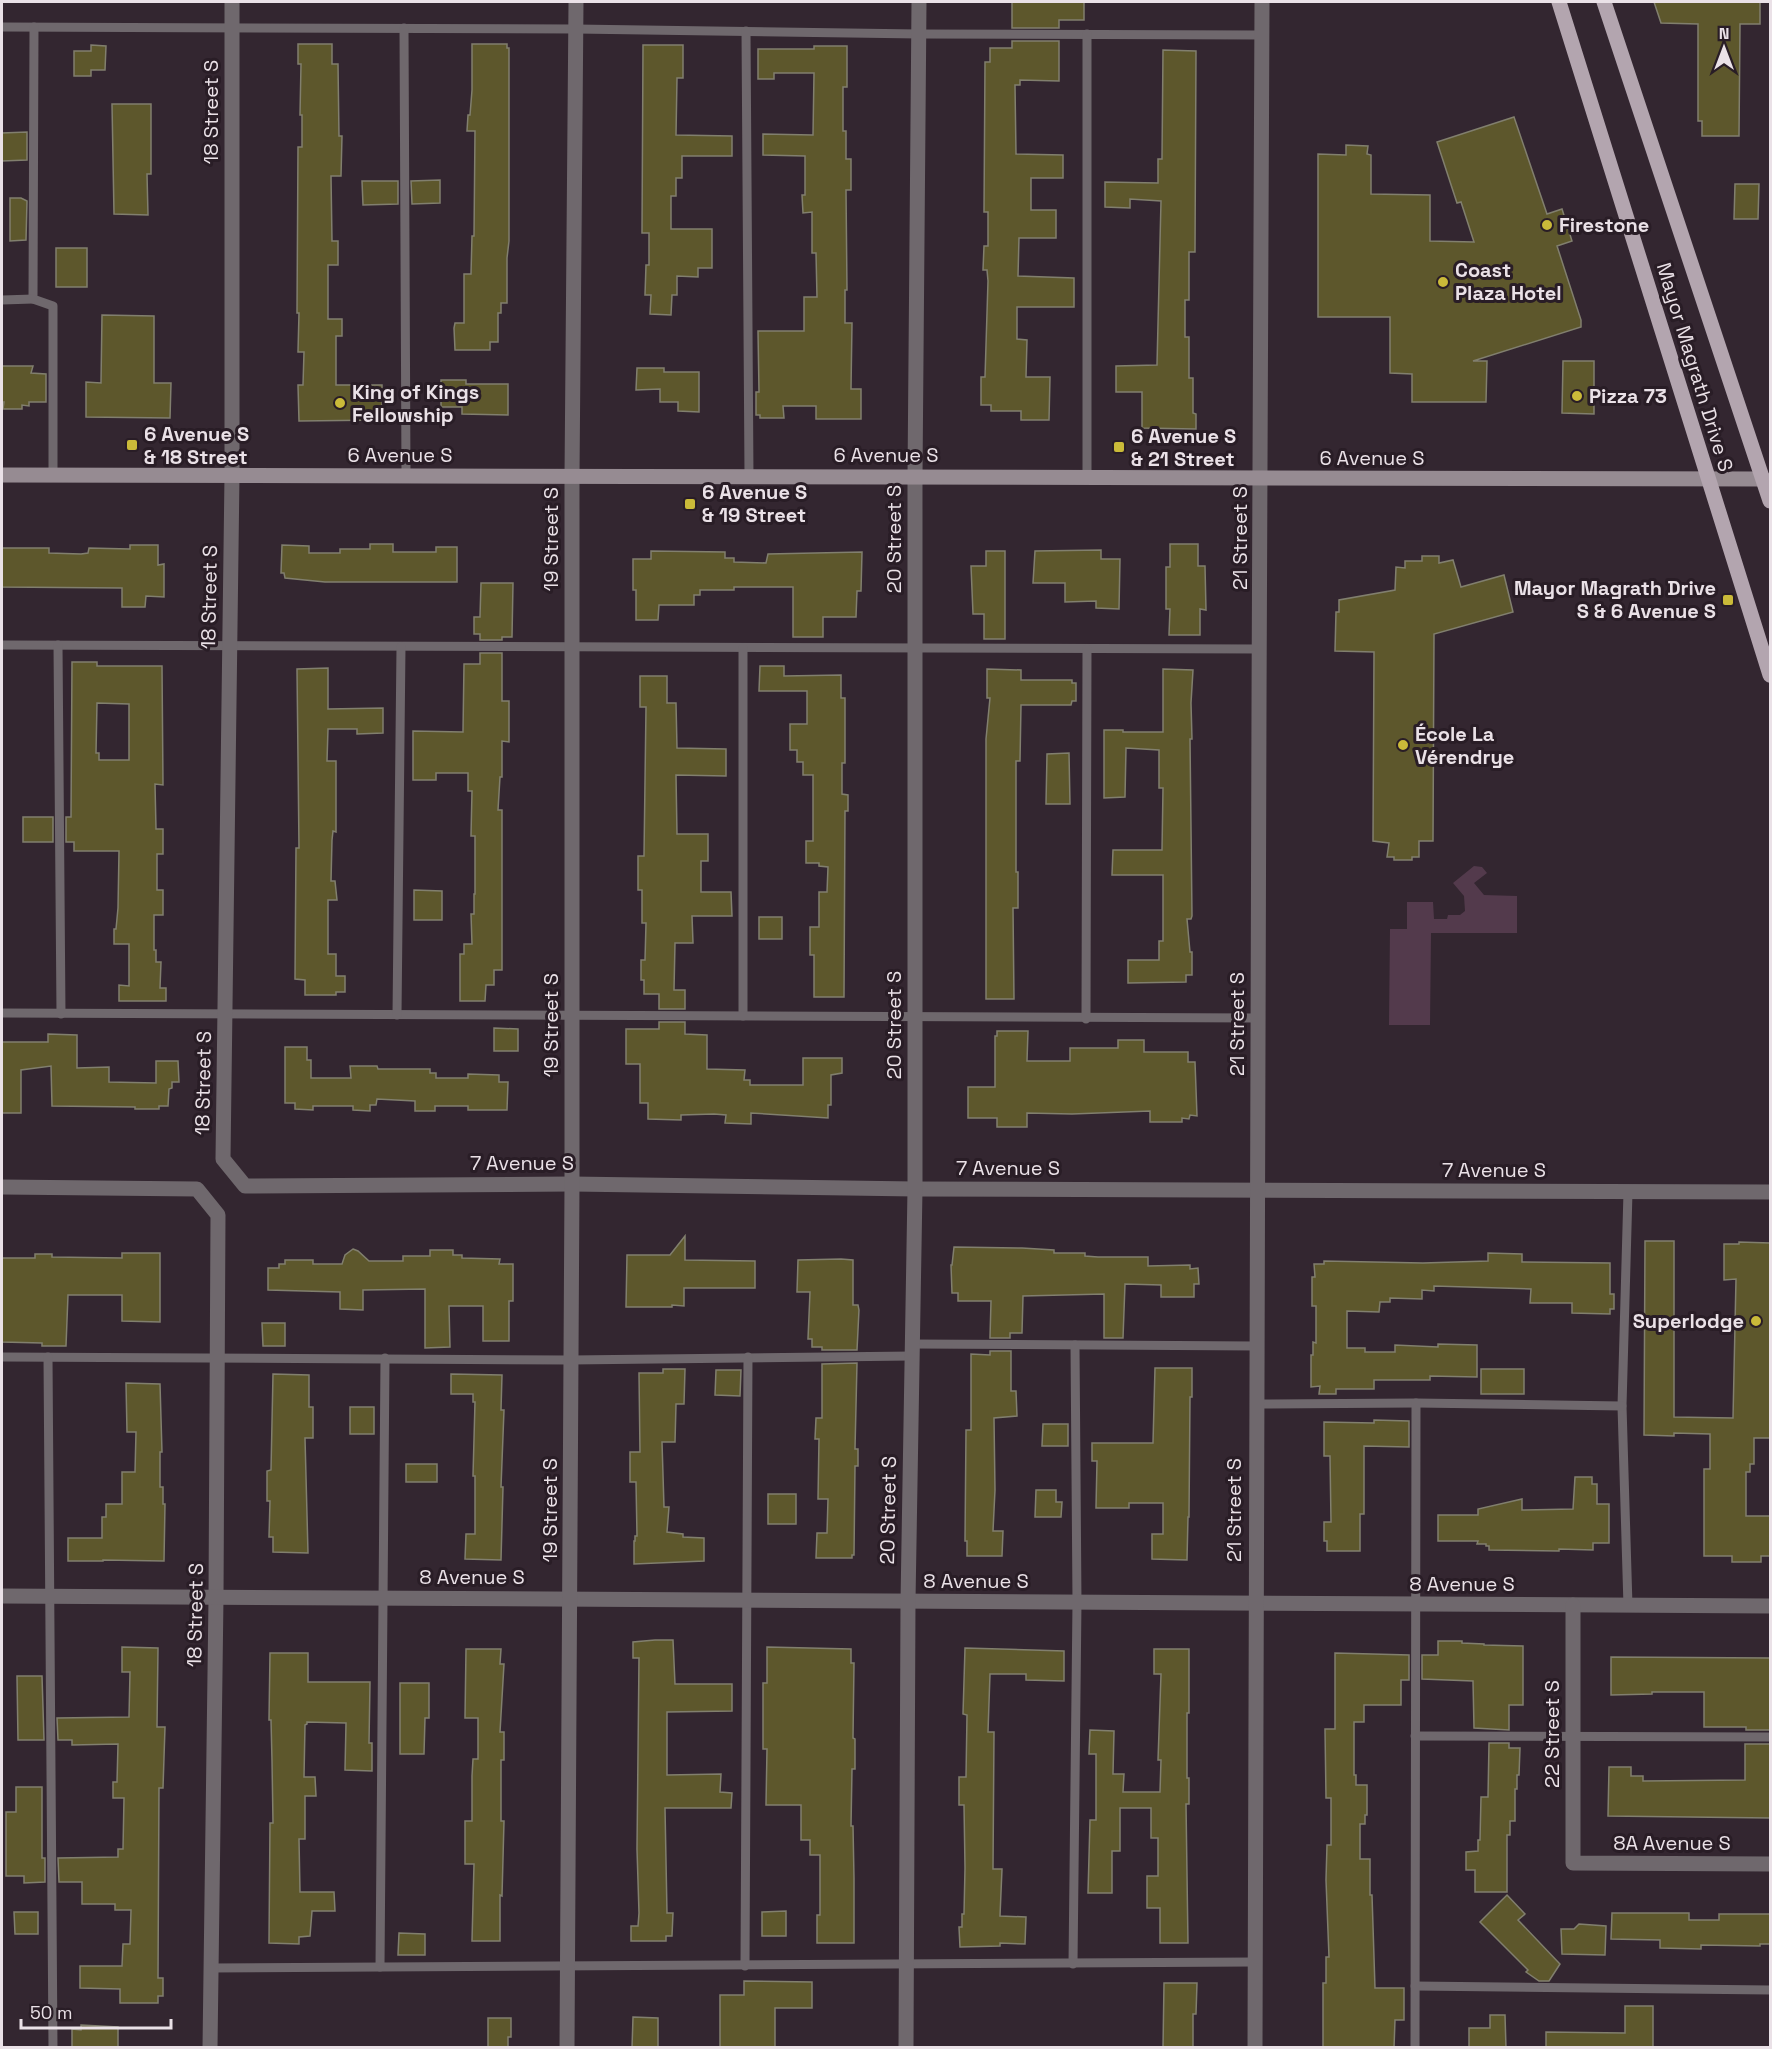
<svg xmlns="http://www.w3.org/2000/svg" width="1772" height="2049" font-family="'Space Grotesk',sans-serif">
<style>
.green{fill:#533a4c}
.building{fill:#5d572c;stroke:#817f6e;stroke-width:1.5;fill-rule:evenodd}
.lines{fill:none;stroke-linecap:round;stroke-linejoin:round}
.service{stroke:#6f686d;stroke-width:9}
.minor{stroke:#6f686d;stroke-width:15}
.secondary{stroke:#968b92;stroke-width:15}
.primary{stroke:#b3a5af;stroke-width:15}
.poi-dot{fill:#caba39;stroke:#291d26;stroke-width:2}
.labels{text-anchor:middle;stroke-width:6;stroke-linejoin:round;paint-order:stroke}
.street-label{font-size:20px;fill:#eae1e7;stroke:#291d26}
.poi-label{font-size:20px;font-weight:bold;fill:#eae1e7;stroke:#291d26;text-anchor:start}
</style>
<rect width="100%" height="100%" fill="#332630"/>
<path class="green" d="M1474,866l8,1 5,6 -13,10 10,12 33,1v37h-86l-1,92h-41l1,-96h17v-27h26l1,17h13l1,-4h12l5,-4 -1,-15 -11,-13z"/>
<g class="building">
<path d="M1012,2h72v18h-25v8h-47z"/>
<path d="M1654,2h106v22h-20l-1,112h-37v-15h-4v-97l-37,-1z"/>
<path d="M1012,41h47v40l-39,-1v5h-5l1,69 47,1v23h-32v32h25v28h-37l-1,38 56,2v29h-57v32l10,1 -1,37h24l-1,43h-28v-9h-30v-6h-10v-28h4l3,-96 -1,-11h-4l1,-24h4v-34h-4l1,-150h5v-14h22z"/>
<path d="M298,44h34v20h6l1,72h3l-1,40h-10l1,65h6v24h-10v54h14v17h-6v49h46v35l-83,1 -1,-36h5l1,-33h-6l1,-39h-2l1,-166h4v-32h-2l1,-51h-3z"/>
<path d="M472,44h35v4h2v193l-2,17v45h-6v10h-3v29h-8v8h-35l-1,-22 1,-5h9v-49h7l1,-38h2l1,-105h-8l1,-16h2l2,-25z"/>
<path d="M91,45l15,1 -1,24h-14v6h-17v-25h17z"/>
<path d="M643,45h40v33h-6l-1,57 56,1v20h-50v22h-6v18h-5v33h41v39h-14v9l-21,-1v19h-5l-1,20 -21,-1 1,-19h-6l1,-30h3v-32h-7z"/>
<path d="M814,46h33v41h-4v44h3v28h5v31h-5l1,100h-2v33h7l-1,66h10v30h-45v-13h-33l1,12h-24v-3h-4v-23h3l-1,-61h46v-34h13l-1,-44h-4v-41l-9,1 -1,-18h3v-39l-42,-1v-21l50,1 1,-62h-40v6h-16v-30h56z"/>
<path d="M1163,50l33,1 -1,201h-6v48h-4v37h4v41h4v35l3,1v15l-54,-1v-36h-26v-26l41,-1 4,-164 -31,-2v9l-25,-1v-25l53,1v-24h4z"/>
<path d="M112,104h39v70h-4l1,41 -34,-1z"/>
<path d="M1514,117l33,97 15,-5 10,32 -15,5 24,74v7l-108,34h14l-1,41h-74v-28l-22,-1v-56h-72v-163l28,1v-10l22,1 -1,8 4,1v39l59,1v46l44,1 -13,-40 -4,1 -20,-61z"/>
<path d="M27,132v28l-25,1v-28z"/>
<path d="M440,180v23l-28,1 -1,-23z"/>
<path d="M362,181h36v23l-35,1z"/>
<path d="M1735,184h24l-1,35h-24z"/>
<path d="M10,198h11l6,3 -1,39 -16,1z"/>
<rect x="56" y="248" width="31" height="39"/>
<path d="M102,315l52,1v67h17l-1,35 -84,-1v-35l15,1z"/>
<path d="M1563,361h31v53l-32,-1z"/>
<path d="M2,366h31l-2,7 15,1v28h-17v4l-7,-1v4h-19l1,-7h-2z"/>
<path d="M637,368h27v4h35v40l-21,-1v-9h-18v-13l-24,1z"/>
<path d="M441,380h25v4h42v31l-46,-1v-7h-21z"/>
<path d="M370,544h23v8h43v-5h21v35h-132l-40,-4 -1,-5h-3l1,-28 27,1v7h31v-4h30z"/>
<path d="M1170,544h28v22h7l1,44 -6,-1v26h-31l1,-26h-4v-42h4z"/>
<path d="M130,545h28v20l6,-1v33l-18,-1 -1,11h-23v-19l-120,-1v-39h47v5l32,1 7,-1 1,-5 41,1z"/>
<path d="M1101,550v9h19l-1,50 -23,-1v-7l-31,1v-19h-32l2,-32z"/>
<path d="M651,551l74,1v6h9v4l32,1 2,-9 94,-2 -1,39h-4l-1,26h-33v20h-30v-50h-59v3h-34v5h-6v10h-35l-1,15h-22v-30h-3v-31h18z"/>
<path d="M986,551h19v88h-21v-25h-11l-2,-48h15z"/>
<path d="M1422,556h17v7l14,-3 8,27 43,-12 9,37 -79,22 -1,207h-14v16h-7v3h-18v-3h-7l2,-14 -16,-2 1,-189 -39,-1 1,-39h3v-12l56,-10 1,-23 9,1v-7h17z"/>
<path d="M481,583h32l-1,54h-10v3h-22v-6h-6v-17h6z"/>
<path d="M480,653h22v48h7v41l-7,-1v36h-2l-2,33h4v160h-8v15h-8l-1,16h-25v-47h4v-10h8l-1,-30h3v-20h1v-58h-4l1,-45h-4v-18h-32v7h-23v-49l50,1 1,-68h16z"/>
<path d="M72,662h25v4h65l1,119 -8,-1 1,45h7v25h-6v36h6v25h-9v35h2v12h5l-1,26h6v13h-47v-16l10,1v-42h-15v-15h2l2,-21 1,-57h-45v-9h-8v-25h5zM97,703l32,1v56h-30v-7h-3z"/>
<path d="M760,666h24v10l57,-1v23h4v65h-3v31l6,1v16h-3l-1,186h-30v-42h-4v-28h9v-35h8l1,-25 -9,-1v-3h-13v-22h7v-66h-10v-13h-6v-12h-7v-26h17v-33h-48z"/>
<path d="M328,668v41l55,-1v25l-26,1v-5h-29l-1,32h9v71l-3,-1 -1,9 -1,41h4l2,19h-9v54h8v22h9v16h-9v3h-31v-15l-10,-1 1,-131h3l-2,-179z"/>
<path d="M987,669l34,1v10h51v3h4v18h-4l-1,4h-50l-1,56h-4v111h2v36h-5l1,91h-28v-260l4,-41h-3z"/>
<path d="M1163,669l30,1 -2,33 1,36h-2l2,177 -1,3h-4l3,33h2v23h-6v7l-58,1v-23h31v-19h4v-66h-51l1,-25h49l1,-62h-4v-38l-33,-2 -1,49 -21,1v-68h19v2h40z"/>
<path d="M640,676h27v27h9l1,45 49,1v27l-50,-1 1,59h31v27h-7v31h30l1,24h-40l1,27h-18l-1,47h11v19h-26v-15h-15v-14h-3v-20h4l1,-37h-4v-33h-4v-34h6l2,-149h-6z"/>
<path d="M1069,753l1,51h-24l1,-50z"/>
<rect x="23" y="817" width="30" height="25"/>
<path d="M414,890l28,1v29h-28z"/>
<rect x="759" y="917" width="23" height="22"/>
<path d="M659,1022h26v12l22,1v34l38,1 -1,10h6v5h53v-27h39v15l-11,2v30h-3v13l-77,-5v11l-26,-1 1,-8 -12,-1 -33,1v5l-33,-1v-16h-8v-39h-14v-35h33z"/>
<path d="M494,1028l24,1v22h-24z"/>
<path d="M997,1031h31l-1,30h43v-13h48v-8h26v12h44v10h7l2,54 -7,-1 -1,4 -7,-1v4h-32v-11l-78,3 -45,-1v14h-30v-9h-29v-31h27v-51h2z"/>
<path d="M48,1034l29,1v33l32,-1v15l47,1v-22h22l1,21h-7v6l-3,1 -1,17h-9v3h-24v-2l-83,-1 -1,-40 -30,4v43h-19v-71h46z"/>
<path d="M285,1047h22v13h4v18h40l-1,-12h27l1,3h52v4h6v5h32v-4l31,1v7h9l-1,28h-39v-4h-33v5h-20v-10l-38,-2 -1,6h-6v6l-17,-1v-4h-40v4l-18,-1v-6h-10z"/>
<path d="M685,1236v24l70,1v27h-71v18l-12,-1v2h-46l1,-52h43z"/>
<path d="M1645,1241h29v176l59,1 3,-139 -12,1v-36h15v-2l31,1v195h-16v26h-4v8h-4v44h24v40h-9v6h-29v-6h-28v-87h6v-35l-36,-1v3l-30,-1z"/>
<path d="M954,1247l68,1 32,2v3h31v3l13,1h50v9l42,-1v4l8,-1 1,16h-5v13h-33v-12l-36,-1 -2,54h-19v-44l-81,2 -1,37h-12v5h-20l1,-37h-33v-8h-6l-1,-28h1z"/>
<path d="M353,1249l5,2 11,10h34v-5h27v-6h23v5h9v3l38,1 -1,5h14v37h-4v40h-26v-35h-34l1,41 -25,1v-59l-62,1v20l-23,-1v-17l-72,-2v-22h11v-4h6v-4h28v4h29l3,-9z"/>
<path d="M122,1253h38v69l-38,-1v-26h-54l-2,51h-24v-3l-40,-1v-84h33v-4h17v3l70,1z"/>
<path d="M1488,1253l34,1v8l88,1v31h4v15h-4v5l-38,-1v-10h-42l1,-14 -97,-3v5l-12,-1v9l-32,-1v4h-10l-1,10 -32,-1v37h18v4h30v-7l43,2v-3l39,1v32l-47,-1v4h-56v9h-38v5h-17l1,-8 -9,1v-32h2v-13l3,1v-37h-4v-29h3l-1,-13h10v-3l99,2 65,-2z"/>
<path d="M841,1259l12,1v45h5l1,5 -2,40h-35v-3h-10v-8h-4l2,-47h-13l1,-32z"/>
<path d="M262,1323h23v23h-22z"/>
<path d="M990,1351h21v40h5l1,25 -23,2 1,72 -2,41h10l-1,25h-35v-15h-2l1,-111h5v-76l19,1z"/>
<path d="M857,1363l-2,86h3v17h-3l-1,89h-2v3h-36l1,-25h10l1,-34h-10l1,-60h-4l1,-21h6v-54z"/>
<path d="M1155,1368h37v29h-2l-1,120h-1l-1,43 -35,-1v-25h11v-31h-34v5h-33l1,-47h-5v-18h61z"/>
<path d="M663,1369h22l-1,35h-8l-1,38h-13l2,65h5l-2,25 16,2v3l21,1v23l-70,3v-23h1v-5h2l-1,-54h-6v-30h10l-1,-79h24z"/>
<rect x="1481" y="1369" width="43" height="25"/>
<path d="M716,1370h25l-1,26 -25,-1z"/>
<path d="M273,1374l36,1v32h4v31h-8l3,115 -35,-1v-15h-4l1,-36h-3v-30l4,-1z"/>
<path d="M451,1374l51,1 -1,35h3l-3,77h2l-2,73 -36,-1 1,-25h9v-58h-2l2,-74h-2v-8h-22z"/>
<path d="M126,1383l34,1 2,68h-2v35h3v17h2l-1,57 -61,-1v1h-35v-23h34v-21h4v-13h16v-32h13l1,-40h-9z"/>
<rect x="350" y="1407" width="24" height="27"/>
<path d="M1374,1420l35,1v26l-45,-1v68h-4v37h-33v-10h-3v-19h7l-1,-66h-6v-34l50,1z"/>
<path d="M1043,1424h25v22h-26z"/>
<rect x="406" y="1464" width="31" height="18"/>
<path d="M1575,1477h17v7h5v20h12v39h-16v7l-34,-1v2l-70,-1v-4h-3v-2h-9l1,-3h-40v-26h40v-6l44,-10v11l51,-1z"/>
<path d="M1036,1490h20v12h6l-1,15h-26z"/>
<rect x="768" y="1494" width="28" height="30"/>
<path d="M655,1640h18l2,44h57v27l-65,1v63l54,-1 -1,18 12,1 -1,15h-66l2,105h6l-1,23h-6v5h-35v-15h7l1,-13 -2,-64 2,-191h-6v-16z"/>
<path d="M1438,1641h24v2l22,1v1l39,1v59h-14v25l-35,-2 -1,-47 -51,-2v-24h16z"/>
<path d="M122,1647l36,1 -1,79h8l-2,61h-4l-1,190h5v18h-5v7h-38v-14l-40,-1v-22h42l1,-22h7l1,-34h-16v-6h-33v-22h-23l-1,-24 60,-1v-8h5l1,-51h-11v-16h4l1,-38 -46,1v-5h-14l-1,-22 72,-1 1,-45h-8z"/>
<path d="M767,1647l84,2v14h3l-1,75 2,1v30h-3l-1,57h2l1,52v65h-37v-28h3v-60h-10v-15h-9v-35h-35l1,-56h-4v-66h4z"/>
<path d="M965,1648l99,3v30l-38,-1v-6h-36l-2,58h6l-1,137h9l-2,47 26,1 -1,27 -25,-1v3l-40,1 -1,-20h3v-13h2l1,-46 -1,-63h-5v-28h7l1,-62 -4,-1z"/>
<path d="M466,1649h35l-1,15h4l-4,68h4v28h-3v61h3l-2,75 -2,-1v46h-28l2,-77h-9v-43h7v-45l1,-17h5v-41h-13z"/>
<path d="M1154,1649h35v64h-2v65h2v26h-3l2,139h-28v-35h-13v-32h11v-38h-7v-30h-31v43h-8v42h-24l2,-73h6v-66h-7l1,-24 24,1 -1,43h11l-1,18h37l1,-32h-3l3,-86h-7z"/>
<path d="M270,1653h38v29h62l-1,61h3v28l-27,-1 1,-47 -39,-1v2l-2,1 -1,52h11l1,19h-11v43h-6l1,53h34l1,19h-23l-2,25 -11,1v7l-30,-1 1,-120h3l-1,-62 -1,-41h-2z"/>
<path d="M1335,1653l74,2v25h-8v25h-37v17h-10v53h2v10h11v30h-2v9h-5v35h10v36h2l3,93h29v32h-9l-1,28h-71v-65h3v-26h3l-3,-77 1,-35h4v-47h-5l-1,-69h10z"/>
<path d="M1611,1657l159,1v72h-24v-3h-42v-35h-52v2l-41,1z"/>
<path d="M17,1676h25l2,64h-26z"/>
<path d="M400,1683h29v35h-4l-1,36h-24z"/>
<path d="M1489,1743h20v5h11l-1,27h-2v14h-2v32h-5v14h-3v57h-32v-22h-9v-18l12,-1v-11h2l1,-43h7z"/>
<path d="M1745,1744h25v74l-162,-2 1,-49h22v9h12v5l102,-1z"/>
<path d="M16,1787h26v71h3v24l-21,1v-7h-18v-64h10z"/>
<path d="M1507,1895l18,19 -7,6 42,44 -11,17h-10l-13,-9 2,-2 -48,-48z"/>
<path d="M786,1911v25h-24v-24z"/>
<path d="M14,1912h24v22h-23z"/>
<path d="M1612,1913h77v7h30v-6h51v30h-10v2l-59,-1v4l-41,-1v-8l-49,-1z"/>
<path d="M1579,1924l27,2 -1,29 -43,-1 -1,-25h13z"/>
<path d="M399,1933l26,1v21h-27z"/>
<path d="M744,1981l68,1v26h-37v40h-55v-53h24z"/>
<path d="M1164,1983h33l-1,31h-3v34h-30z"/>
<path d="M1625,2006h28v42h-107v-16l79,1z"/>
<path d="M1490,2015h15l1,33h-37v-20h21z"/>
<path d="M633,2017l25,1v30h-26z"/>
<path d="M488,2018h23v19h-3v11h-20z"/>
<path d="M81,2025l37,2v21h-46v-19l9,1z"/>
</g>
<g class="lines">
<g class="service">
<path d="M2,27l574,2 343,5 342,1"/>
<path d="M34,27l-1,272 20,7v169"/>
<path d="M404,28l2,447"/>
<path d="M746,31l3,445"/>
<path d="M1087,34v443"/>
<path d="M2,300l31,-1"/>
<path d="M2,645l1258,4"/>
<path d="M58,645l3,369"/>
<path d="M743,648v368"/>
<path d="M2,1013l1256,5"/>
<path d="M397,1015l4,-368"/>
<path d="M1086,1019l1,-370"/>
<path d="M1628,1192l-6,214 6,200"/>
<path d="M912,1344l344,2"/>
<path d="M2,1357l569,3 341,-4"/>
<path d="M48,1357l5,691"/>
<path d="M1256,1404l160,-1 206,3"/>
<path d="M1415,1736l355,1"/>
<path d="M1073,1964l4,-362 -2,-257"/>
<path d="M745,1966l3,-609"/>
<path d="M380,1967l5,-609"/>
<path d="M211,1968l1043,-6"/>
<path d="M1415,1986l355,4"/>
<path d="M1415,2048l1,-645"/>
</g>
<g class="minor">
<path d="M232,2v473l-9,684 22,27 327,-2 343,5 855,3"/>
<path d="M2,1187l195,2 21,26 -2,383 -6,450"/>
<path d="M2,1596l1768,10"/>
<path d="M1573,1605v258l197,1"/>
<path d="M567,2048l5,-864v-708l4,-474"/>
<path d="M906,2048l2,-447 7,-412v-713l4,-474"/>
<path d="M1255,2048c-1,-683 5,-1364 7,-2046"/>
</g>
<path class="secondary" d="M2,475l1762,4"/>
<g class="primary">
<path d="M1559,2l211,673"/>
<path d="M1604,2l166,499"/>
</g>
</g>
<g class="poi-dot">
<circle cx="1547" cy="225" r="6"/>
<circle cx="1443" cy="282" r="6"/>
<circle cx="1577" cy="396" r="6"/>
<circle cx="340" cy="403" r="6"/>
<rect x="126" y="439" width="12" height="12" rx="3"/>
<rect x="1113" y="441" width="12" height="12" rx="3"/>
<rect x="684" y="498" width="12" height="12" rx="3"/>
<rect x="1722" y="594" width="12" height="12" rx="3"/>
<circle cx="1403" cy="745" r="6"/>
<circle cx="1756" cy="1321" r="6"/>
</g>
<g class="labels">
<g class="street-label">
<text transform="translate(211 112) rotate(-90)" y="7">18 Street S</text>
<text transform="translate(1695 367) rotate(73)" y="7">Mayor Magrath Drive S</text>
<text x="400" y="462">6 Avenue S</text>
<text x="886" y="462">6 Avenue S</text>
<text x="1372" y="465">6 Avenue S</text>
<text transform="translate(1240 538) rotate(-90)" y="7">21 Street S</text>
<text transform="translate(551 539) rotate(-90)" y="7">19 Street S</text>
<text transform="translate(894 539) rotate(-90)" y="7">20 Street S</text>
<text transform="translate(209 597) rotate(-89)" y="7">18 Street S</text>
<text transform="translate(1237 1024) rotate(-90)" y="7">21 Street S</text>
<text transform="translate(551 1025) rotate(-90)" y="7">19 Street S</text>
<text transform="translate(894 1025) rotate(-90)" y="7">20 Street S</text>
<text transform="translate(203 1083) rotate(-89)" y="7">18 Street S</text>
<text x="522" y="1170">7 Avenue S</text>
<text x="1008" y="1175">7 Avenue S</text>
<text x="1494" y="1177">7 Avenue S</text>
<text transform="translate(550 1510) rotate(-90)" y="7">19 Street S</text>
<text transform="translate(888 1510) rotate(-89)" y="7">20 Street S</text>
<text transform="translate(1234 1510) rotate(-90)" y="7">21 Street S</text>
<text x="472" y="1584">8 Avenue S</text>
<text x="976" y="1588">8 Avenue S</text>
<text x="1462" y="1591">8 Avenue S</text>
<text transform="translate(195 1615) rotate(-89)" y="7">18 Street S</text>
<text transform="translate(1552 1734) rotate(-90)" y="7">22 Street S</text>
<text x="1672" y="1850">8A Avenue S</text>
</g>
<g class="poi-label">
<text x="1559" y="232">Firestone</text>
<text x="1455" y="277">Coast<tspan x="1455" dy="23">Plaza Hotel</tspan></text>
<text x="352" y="399">King of Kings<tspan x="352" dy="23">Fellowship</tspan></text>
<text x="1589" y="403">Pizza 73</text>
<text x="144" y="441">6 Avenue S<tspan x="144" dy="23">&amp; 18 Street</tspan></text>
<text x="1131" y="443">6 Avenue S<tspan x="1131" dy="23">&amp; 21 Street</tspan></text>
<text x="702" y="499">6 Avenue S<tspan x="702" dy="23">&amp; 19 Street</tspan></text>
<text x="1716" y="595" text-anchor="end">Mayor Magrath Drive<tspan x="1716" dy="23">S &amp; 6 Avenue S</tspan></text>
<text x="1415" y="741">École La<tspan x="1415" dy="23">Vérendrye</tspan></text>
<text x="1744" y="1328" text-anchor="end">Superlodge</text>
</g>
</g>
<rect width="1772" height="2049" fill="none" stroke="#eae1e7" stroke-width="6"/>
<g transform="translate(1724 48)" stroke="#291d26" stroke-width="4.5" paint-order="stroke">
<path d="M0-4.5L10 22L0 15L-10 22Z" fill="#eae1e7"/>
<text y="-9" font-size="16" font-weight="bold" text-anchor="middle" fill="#eae1e7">N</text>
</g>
<path d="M21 2019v9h150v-9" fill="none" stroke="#eae1e7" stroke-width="3"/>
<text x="30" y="2019" font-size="18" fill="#eae1e7" stroke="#291d26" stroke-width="4.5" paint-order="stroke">50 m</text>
</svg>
